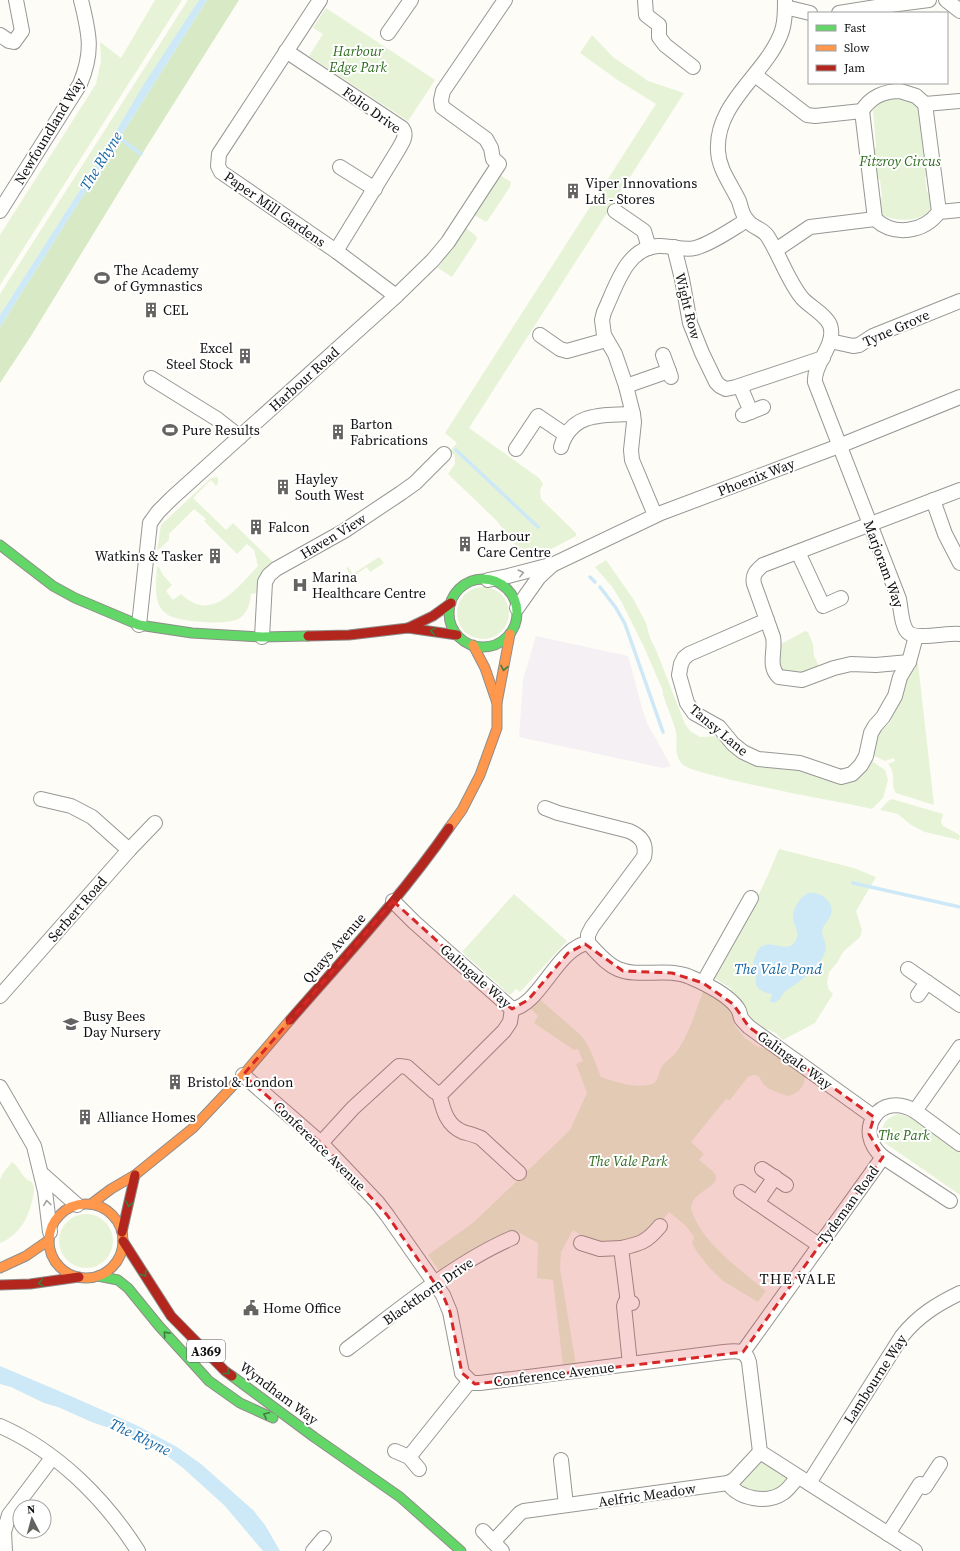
<svg xmlns="http://www.w3.org/2000/svg" width="960" height="1551" font-family="'Source Serif 4',serif">
<style>
.industrial{fill:#f5f0f3}
.green{fill:#e7f3d7}
.forest{fill:#d8eac5}
.water{fill:#cde8f7}
.lines{fill:none;stroke-linecap:round;stroke-linejoin:round}
.stream{stroke:#cde8f7;stroke-width:3.5}
.street-casing{stroke:#979795;stroke-width:16}
.fast-casing{stroke:#8e8d8b;stroke-width:11}
.slow-casing{stroke:#8e8d8b;stroke-width:11}
.jam-casing{stroke:#8e8d8b;stroke-width:11}
.street{stroke:#fffffe;stroke-width:14}
.fast{stroke:#63d668;stroke-width:9}
.slow{stroke:#ff974d;stroke-width:9}
.jam{stroke:#b3261e;stroke-width:9}
.oneway{stroke:#a0a09f}
.oneway2{stroke:#3e7d41}
.marked{fill:#d62828;fill-opacity:0.2;stroke:#d62828;stroke-width:3;stroke-dasharray:8 5;stroke-linejoin:round}
.labels{text-anchor:middle;stroke-width:4;stroke-linejoin:round;paint-order:stroke}
.shield{fill:#fff;stroke:#585858;stroke-width:1}
.shield-label{font-size:13px;font-weight:bold;fill:#111}
.park-label{font-size:14px;font-style:italic;fill:#2f6b1f;stroke:#fff}
.street-label{font-size:14px;fill:#111;stroke:#fff}
.poi-label{font-size:14px;fill:#111;stroke:#fff;text-anchor:start}
.water-label{font-size:15px;font-style:italic;fill:#1768a6;stroke:#fff}
.neighbourhood-label{font-size:15px;letter-spacing:1px;fill:#111;stroke:#fff}
</style>
<rect width="100%" height="100%" fill="#fdfcf7"/>
<path class="industrial" d="M536,636l92,20 14,52 5,15 24,43 -8,2 -144,-31 4,-57z"/>
<g class="green">
<path d="M155,0h27l-182,285v-50l96,-151 5,-23 -1,-19 21,16z"/>
<path d="M188,0h11l-87,137 -16,28 -96,150v-21z"/>
<path d="M326,8l109,72 -27,41 -99,-65 14,-22 -10,-6z"/>
<path d="M592,35l21,22 35,24 36,12 -215,335 70,50 4,6 -3,6 1,9 35,34v3l-36,19 -13,5 -31,-40 -48,-46 7,-10v-8l-5,-5 7,-8 -12,-10 211,-329 -37,-23 -39,-28z"/>
<path d="M892,98l13,1 13,5 4,39 5,4 2,22 -4,8 2,15 4,4 2,13c-16,14 -35,13 -54,5l-1,-13 4,-4 -2,-17 -6,-5 -2,-23 4,-5 -3,-38 7,-6z"/>
<path d="M500,175l11,7 -1,5 -22,33 -2,2 -12,-7z"/>
<path d="M466,228l10,8 1,3 -25,38 -14,-9z"/>
<path d="M218,477v6l-2,3 -5,-6 -18,18 33,32 7,-7 41,40 -16,20 -1,10 -6,1c-1,9 -3,18 -11,24 -11,8 -61,4 -72,-3 -3,-2 -6,-5 -8,-8 -6,-11 -4,-28 -3,-40h2l4,8 9,10 -6,6 7,9 8,-6c31,30 56,-6 77,-28l-4,-16 -7,-6 -10,10 -33,-33 2,-2 -12,-10 -25,25v6l-12,11 4,-26 50,-47z"/>
<path d="M379,557l5,6 -14,9 -3,-5 -15,10 -6,-9 2,-1 5,7z"/>
<path d="M606,560l28,40 12,23 4,15 6,12 29,74 5,7 10,6 19,-1 4,7 8,7 102,29 36,-20 16,11 3,10 -5,18 -11,11c-25,-6 -180,-33 -190,-45 -9,-11 -4,-19 -6,-32 -3,-12 -9,-25 -13,-37v-4l-19,-44 -22,-44 -9,-15 -18,-21z"/>
<circle cx="483" cy="613" r="26"/>
<path d="M805,631l3,1 5,12 1,12 5,10 -2,5 -25,4 -16,-6 3,-24z"/>
<path d="M914,663h4l16,142 -38,-12c-6,-8 1,-19 -8,-29l7,-3 -1,-3 -9,3 -13,-6 5,-20 13,-12 13,-37z"/>
<path d="M892,799l51,15 -2,8 2,4 15,8 2,2 -1,4 -34,-8 -14,-7 -13,-11 -18,-4 8,-9z"/>
<path d="M779,849l75,19 22,9 -20,34 6,19 -1,5 -2,3 -16,14 -6,11 -8,9 -2,11 2,7 4,4 -18,29 -32,17 -5,-4 -1,-2 -10,-5 -4,3 -35,-38 4,-5 -18,-11c24,-42 47,-84 65,-129z"/>
<path d="M514,894l53,47 -47,51 -4,-3 -6,6 -48,-43z"/>
<path d="M704,989l26,17 3,9 2,11 10,12 13,9 11,2 35,24c3,12 -4,19 -15,23 -5,-1 -21,-7 -24,-10 -6,-5 -3,-15 -17,-9l-18,23 -4,-1 -35,43 13,12 -5,6c5,4 12,9 16,14 8,13 -29,19 -23,37 9,31 50,60 74,80l-8,11 -35,-21 -15,-15 -11,-14 -5,-9 2,-6 -8,-11 -17,-14 -12,15 -30,16 -37,-2 -17,-11 -12,22 -1,16 16,97 -13,1 -10,-86 -16,-2 1,-35 -24,-13 -25,10 -49,32 -12,-17 46,-33 96,-92 17,-37 -11,-29 7,-3 -5,-12 -4,1 -40,-27 4,-7 -8,-8 8,-10 37,32c14,10 20,32 26,47 15,5 35,12 51,7 7,-2 6,-12 10,-18 4,-5 11,-9 15,-15 13,-18 19,-42 27,-62z"/>
<path d="M899,1114l11,3 50,36v42l-75,-52c-7,-13 -1,-26 14,-29z"/>
<path d="M12,1162c9,6 10,17 20,20l2,5v5c-4,22 -12,42 -34,51v-63l3,-7z"/>
<circle cx="86" cy="1241" r="27"/>
<path d="M761,1462h3l23,15c-8,21 -35,15 -50,8z"/>
</g>
<path class="forest" d="M207,0h32l-92,146 -116,190 -31,47v-56z"/>
<g class="water">
<path d="M199,0h8l-207,327v-12l96,-150 48,-81z"/>
<path d="M808,893c12,-2 27,8 23,22 -2,6 -8,9 -9,16 0,7 6,13 3,21 -4,12 -17,22 -26,30 -4,3 -9,5 -13,9 -5,4 -5,10 -13,12l-3,-2 2,-7c-25,-5 -12,-15 -19,-32 2,-4 3,-9 5,-12 11,-15 30,7 38,-10 4,-8 -2,-14 -3,-21 -1,-10 7,-22 15,-26z"/>
<path d="M0,1366l73,31 65,29 39,21 24,17 52,46 12,15 15,26h-17l-39,-46 -41,-37 -21,-16 -43,-21 -25,-8 -36,-16 -14,-4 -33,-16 -11,-3z"/>
</g>
<g class="lines">
<g class="stream">
<path d="M117,136l24,18"/>
<path d="M456,450l82,77"/>
<path d="M590,577l5,5"/>
<path d="M600,587l16,21 9,16 38,108"/>
<path d="M853,883l107,24"/>
</g>
<defs>
<g id="street">
<path d="M320,0l-101,154 -1,12 3,6 115,79 60,45"/>
<path d="M645,0l1,15 13,10v12l6,8 28,22"/>
<path d="M785,0c0,12 0,25 -5,36 -17,40 -65,68 -62,115 1,19 13,33 21,50 2,6 3,14 8,19 5,8 16,8 21,17 12,19 20,44 34,61 7,8 24,17 28,27 7,20 -17,38 -15,57l84,217c2,10 2,23 7,31 6,12 42,2 54,4"/>
<path d="M946,0l14,11"/>
<path d="M785,7l25,6"/>
<path d="M839,13l43,-7 47,-6"/>
<path d="M388,33l23,-33"/>
<path d="M0,35l9,6 5,1 8,-11 -6,-31"/>
<path d="M286,51l116,77c6,7 0,15 -4,22l-62,101"/>
<path d="M755,75l52,40 8,1 47,-5"/>
<path d="M900,91l16,5 9,8 14,108c-15,20 -45,25 -64,7l-13,-108c8,-14 23,-20 38,-20z"/>
<path d="M925,104l35,-3"/>
<path d="M340,167l35,22"/>
<path d="M0,211l80,-127c14,-33 9,-51 1,-84"/>
<path d="M615,211l29,20 5,17"/>
<path d="M939,212l21,-2"/>
<path d="M674,247l8,32 8,44 12,30 14,29 4,4 6,3 10,-2 87,-29"/>
<path d="M776,250l34,-23 65,-8"/>
<path d="M540,335l20,14 7,2 39,-11"/>
<path d="M830,341l23,5 6,-1 14,-9 87,-35"/>
<path d="M663,355l8,22"/>
<path d="M151,378l66,41 23,18"/>
<path d="M626,386l43,-15"/>
<path d="M740,386l11,26"/>
<path d="M743,415l20,-8"/>
<path d="M561,447c10,-35 42,-32 72,-33"/>
<path d="M516,449l22,-33 28,19"/>
<path d="M933,500l12,34 15,29"/>
<path d="M655,515l-23,-55 -1,-10 3,-28 -1,-8 -7,-28 -11,-32 -11,-19 -2,-15 2,-8c12,-25 22,-64 54,-66 13,-1 24,5 37,2 16,-4 37,-19 52,-28"/>
<path d="M798,552l25,54 18,-8"/>
<path d="M488,580l20,-4 46,-12 107,-51 178,-67 121,-49"/>
<path d="M517,608l22,-31 13,-12"/>
<path d="M767,620l-78,34 -5,4 -3,6 -2,11 8,28 7,10 25,14 14,17 10,8 15,7 42,4 41,14 11,-3 9,-9 5,-9 5,-23 4,-7 8,-9 12,-21 5,-19 9,-15 7,-26"/>
<path d="M139,625l11,-102 8,-11 14,-14 224,-202 37,-36 15,-18 51,-78 -6,-5 -2,-11 -5,-9 -44,-32 -1,-7 2,-9 62,-91"/>
<path d="M262,637l3,-55 4,-7 7,-6 68,-38 57,-38 14,-10 29,-29"/>
<path d="M909,662l-33,3 -25,-1 -17,4 -32,12 -23,-3c-12,-11 -3,-26 -6,-40l-19,-53c-2,-9 2,-13 9,-19l197,-75"/>
<path d="M41,799l30,7 21,11 37,33"/>
<path d="M545,808l13,5 71,18c12,5 18,13 15,26l-52,70 -4,8v8"/>
<path d="M393,901l21,21 98,87"/>
<path d="M588,943c9,9 18,21 30,26 21,9 49,-2 72,8 15,6 40,19 48,32 2,3 2,6 3,9 2,3 5,6 8,9l125,90"/>
<path d="M908,969l52,36"/>
<path d="M703,983l48,-85"/>
<path d="M918,995l9,-13"/>
<path d="M0,996l129,-146 26,-27"/>
<path d="M512,1009c27,-3 46,-62 76,-66"/>
<path d="M243,1075l78,68 56,59 10,13 56,80 7,17 12,61 10,10h8l244,-31c11,-1 22,-3 25,10l11,90 155,99"/>
<path d="M0,1087l34,59 11,45 5,41"/>
<path d="M439,1093c4,16 7,32 24,39 7,2 12,3 18,6l38,35"/>
<path d="M915,1111l45,33"/>
<path d="M321,1143l32,-35 46,-42 8,1 28,25 4,1 5,-2 60,-60 6,-9 2,-13"/>
<path d="M883,1157l67,44"/>
<path d="M762,1169l24,16"/>
<path d="M42,1174l35,31"/>
<path d="M741,1192l78,53"/>
<path d="M757,1203l18,-26"/>
<path d="M581,1243l19,6 21,-1"/>
<path d="M628,1303l-7,-55c19,-4 26,-6 39,-22"/>
<path d="M347,1349c51,-38 107,-86 165,-111"/>
<path d="M743,1352l140,-195c-31,-26 -3,-67 32,-46l45,-64"/>
<path d="M630,1364l-6,-58 1,-3h7"/>
<path d="M0,1426c57,25 105,73 138,125"/>
<path d="M395,1451l14,6 10,12"/>
<path d="M409,1457l61,-76"/>
<path d="M561,1460l5,45"/>
<path d="M728,1483c11,16 39,21 55,10 6,-4 10,-11 15,-16"/>
<path d="M809,1483l93,-147c16,-20 35,-32 58,-43"/>
<path d="M483,1531l19,20"/>
<path d="M888,1534l32,-50 5,3 15,-23"/>
<path d="M493,1542l27,-29 4,-2 204,-28 6,-3 26,-28"/>
<path d="M5,1551l-1,-19 5,-17 43,-57"/>
<path d="M313,1551l11,-13"/>
</g>
<g id="fast">
<path d="M0,545l53,41 22,12 64,27 53,8 70,4 46,-1"/>
<circle cx="483" cy="613" r="34"/>
<path d="M98,1276l20,4 10,8 31,38 50,55 31,22 33,15"/>
<path d="M232,1376l82,61 86,60 61,54"/>
</g>
<g id="slow">
<path d="M473,645l12,23 12,35"/>
<path d="M449,828l13,-18 18,-35 17,-47v-25l13,-69"/>
<path d="M91,1204l20,-15 24,-14 58,-47 50,-53 47,-55"/>
<circle cx="86" cy="1241" r="37"/>
<path d="M0,1268l26,-12 23,-16"/>
</g>
<g id="jam">
<path d="M408,628l25,-12 18,-13"/>
<path d="M308,636l41,-1 59,-7 49,7"/>
<path d="M290,1020c54,-62 112,-124 159,-192"/>
<path d="M122,1232l13,-57"/>
<path d="M123,1241l48,75 54,55 7,5"/>
<path d="M0,1285l30,-1 49,-7"/>
</g>
</defs>
<use href="#street" class="street-casing"/>
<use href="#fast" class="fast-casing"/>
<use href="#slow" class="slow-casing"/>
<use href="#jam" class="jam-casing"/>
<use href="#street" class="street"/>
<use href="#fast" class="fast"/>
<use href="#slow" class="slow"/>
<use href="#jam" class="jam"/>
</g>
<defs><path id="oneway-chevron" d="M-2-3.5L2.5 0L-2 3.5" fill="none" stroke-width="1.6" stroke-linecap="round" stroke-linejoin="round"/></defs>
<g class="oneway">
<use href="#oneway-chevron" transform="translate(521 573) rotate(-14)"/>
<use href="#oneway-chevron" transform="translate(47 1203) rotate(-97)"/>
</g>
<g class="oneway2">
<use href="#oneway-chevron" transform="translate(433 631) rotate(-171)"/>
<use href="#oneway-chevron" transform="translate(504 668) rotate(101)"/>
<use href="#oneway-chevron" transform="translate(129 1204) rotate(103)"/>
<use href="#oneway-chevron" transform="translate(144 1274) rotate(57)"/>
<use href="#oneway-chevron" transform="translate(41 1283) rotate(172)"/>
<use href="#oneway-chevron" transform="translate(166 1334) rotate(-132)"/>
<use href="#oneway-chevron" transform="translate(227 1372) rotate(39)"/>
<use href="#oneway-chevron" transform="translate(266 1415) rotate(-155)"/>
</g>
<path class="marked" d="M393,901l119,108 16,-9 40,-47 17,-9 38,27 49,2 31,10 30,21 16,23 125,90 -5,17 14,23 -140,195 -268,32 -13,-11 -12,-61 -7,-17 -56,-80 -66,-72 -78,-68z"/>
<defs>
<symbol id="building-bare" viewBox="-9 -9 18 18"><path d="M-4-6H4V6H1V3H-1V6H-4ZM-2.5-4.3h1.7v1.8h-1.7ZM.8-4.3h1.7v1.8H.8ZM-2.5-1h1.7V.8h-1.7ZM.8-1h1.7V.8H.8Z" fill="#646362" stroke="#fff" stroke-width="2.5" paint-order="stroke"/></symbol>
<symbol id="stadium-bare" viewBox="-9 -9 18 18"><path d="M0-5a6.5 5 0 1 0 0 10a6.5 5 0 1 0 0-10ZM-3.5-1.8h7v3.6h-7Z" fill="#646362" stroke="#fff" stroke-width="2.5" paint-order="stroke"/></symbol>
<symbol id="hospital-bare" viewBox="-9 -9 18 18"><path d="M-5-5h3v3.5h4V-5h3V5h-3V1.5h-4V5h-3Z" fill="#646362" stroke="#fff" stroke-width="2.5" paint-order="stroke"/></symbol>
<symbol id="school-bare" viewBox="-9 -9 18 18"><path d="M0-5L7-2L0 1L-7-2ZM-4 1L0 2.5L4 1V4Q0 6-4 4Z" fill="#646362" stroke="#fff" stroke-width="2.5" paint-order="stroke"/></symbol>
<symbol id="civic-bare" viewBox="-9 -9 18 18"><path d="M-.6-6.5H3V-4.5H.6V-3L4-1V1h2V6H-6V1h2V-1L-.6-3ZM-1.2 2.5V6h2.4V2.5Z" fill="#646362" stroke="#fff" stroke-width="2.5" paint-order="stroke"/></symbol>
</defs>
<g fill-rule="evenodd">
<use href="#building-bare" x="562" y="180" width="22" height="22"/>
<use href="#stadium-bare" x="91" y="267" width="22" height="22"/>
<use href="#building-bare" x="140" y="299" width="22" height="22"/>
<use href="#building-bare" x="234" y="345" width="22" height="22"/>
<use href="#stadium-bare" x="159" y="419" width="22" height="22"/>
<use href="#building-bare" x="327" y="421" width="22" height="22"/>
<use href="#building-bare" x="272" y="476" width="22" height="22"/>
<use href="#building-bare" x="245" y="516" width="22" height="22"/>
<use href="#building-bare" x="454" y="533" width="22" height="22"/>
<use href="#building-bare" x="204" y="545" width="22" height="22"/>
<use href="#hospital-bare" x="289" y="574" width="22" height="22"/>
<use href="#school-bare" x="60" y="1013" width="22" height="22"/>
<use href="#building-bare" x="164" y="1071" width="22" height="22"/>
<use href="#building-bare" x="74" y="1106" width="22" height="22"/>
<use href="#civic-bare" x="240" y="1297" width="22" height="22"/>
</g>
<g class="labels">
<rect class="shield" x="187" y="1340" width="38" height="22" rx="3"/>
<g class="shield-label">
<text x="206" y="1356">A369</text>
</g>
<g class="park-label">
<text x="358" y="56">Harbour<tspan x="358" dy="16">Edge Park</tspan></text>
<text x="900" y="166">Fitzroy Circus</text>
<text x="904" y="1140">The Park</text>
<text x="628" y="1166">The Vale Park</text>
</g>
<g class="street-label">
<text transform="translate(372 110) rotate(36)" y="5">Folio Drive</text>
<text transform="translate(49 131) rotate(-59)" y="5">Newfoundland Way</text>
<text transform="translate(275 209) rotate(35)" y="5">Paper Mill Gardens</text>
<text transform="translate(688 306) rotate(76)" y="5">Wight Row</text>
<text transform="translate(896 328) rotate(-24)" y="5">Tyne Grove</text>
<text transform="translate(304 379) rotate(-42)" y="5">Harbour Road</text>
<text transform="translate(756 477) rotate(-21)" y="5">Phoenix Way</text>
<text transform="translate(333 536) rotate(-31)" y="5">Haven View</text>
<text transform="translate(884 564) rotate(70)" y="5">Marjoram Way</text>
<text transform="translate(719 730) rotate(40)" y="5">Tansy Lane</text>
<text transform="translate(77 909) rotate(-49)" y="5">Serbert Road</text>
<text transform="translate(334 948) rotate(-49)" y="5">Quays Avenue</text>
<text transform="translate(476 976) rotate(41)" y="5">Galingale Way</text>
<text transform="translate(795 1060) rotate(36)" y="5">Galingale Way</text>
<text transform="translate(320 1146) rotate(44)" y="5">Conference Avenue</text>
<text transform="translate(848 1205) rotate(-54)" y="5">Tydeman Road</text>
<text transform="translate(428 1291) rotate(-35)" y="5">Blackthorn Drive</text>
<text transform="translate(554 1374) rotate(-7)" y="5">Conference Avenue</text>
<text transform="translate(875 1379) rotate(-57)" y="5">Lambourne Way</text>
<text transform="translate(279 1393) rotate(37)" y="5">Wyndham Way</text>
<text transform="translate(647 1495) rotate(-8)" y="5">Aelfric Meadow</text>
</g>
<g class="poi-label">
<text x="585" y="188">Viper Innovations<tspan x="585" dy="16">Ltd - Stores</tspan></text>
<text x="114" y="275">The Academy<tspan x="114" dy="16">of Gymnastics</tspan></text>
<text x="163" y="315">CEL</text>
<text x="233" y="353" text-anchor="end">Excel<tspan x="233" dy="16">Steel Stock</tspan></text>
<text x="350" y="429">Barton<tspan x="350" dy="16">Fabrications</tspan></text>
<text x="182" y="435">Pure Results</text>
<text x="295" y="484">Hayley<tspan x="295" dy="16">South West</tspan></text>
<text x="268" y="532">Falcon</text>
<text x="477" y="541">Harbour<tspan x="477" dy="16">Care Centre</tspan></text>
<text x="203" y="561" text-anchor="end">Watkins &amp; Tasker</text>
<text x="312" y="582">Marina<tspan x="312" dy="16">Healthcare Centre</tspan></text>
<text x="83" y="1021">Busy Bees<tspan x="83" dy="16">Day Nursery</tspan></text>
<text x="187" y="1087">Bristol &amp; London</text>
<text x="97" y="1122">Alliance Homes</text>
<text x="263" y="1313">Home Office</text>
</g>
<g class="water-label">
<text transform="translate(101 161) rotate(-58)" y="5">The Rhyne</text>
<text x="778" y="974">The Vale Pond</text>
<text transform="translate(140 1437) rotate(26)" y="5">The Rhyne</text>
</g>
<g class="neighbourhood-label">
<text x="798" y="1284">THE VALE</text>
</g>
</g>
<rect x="808" y="12" width="140" height="72" fill="#ffffff" stroke="#a0a0a0"/>
<rect x="816" y="25" width="20" height="6" fill="#63d668" stroke="#a0a0a0"/>
<text x="844" y="32" font-size="12" fill="#111111">Fast</text>
<rect x="816" y="45" width="20" height="6" fill="#ff974d" stroke="#a0a0a0"/>
<text x="844" y="52" font-size="12" fill="#111111">Slow</text>
<rect x="816" y="65" width="20" height="6" fill="#b3261e" stroke="#a0a0a0"/>
<text x="844" y="72" font-size="12" fill="#111111">Jam</text>
<g transform="translate(32 1519) rotate(354)"><circle r="19" fill="#ffffff" stroke="#a0a0a0"/>
<path d="M0-3L7 15L0 10L-7 15Z" fill="#646362"/>
<text y="-6" font-size="11" font-weight="bold" text-anchor="middle" fill="#111111">N</text>
</g>
</svg>
